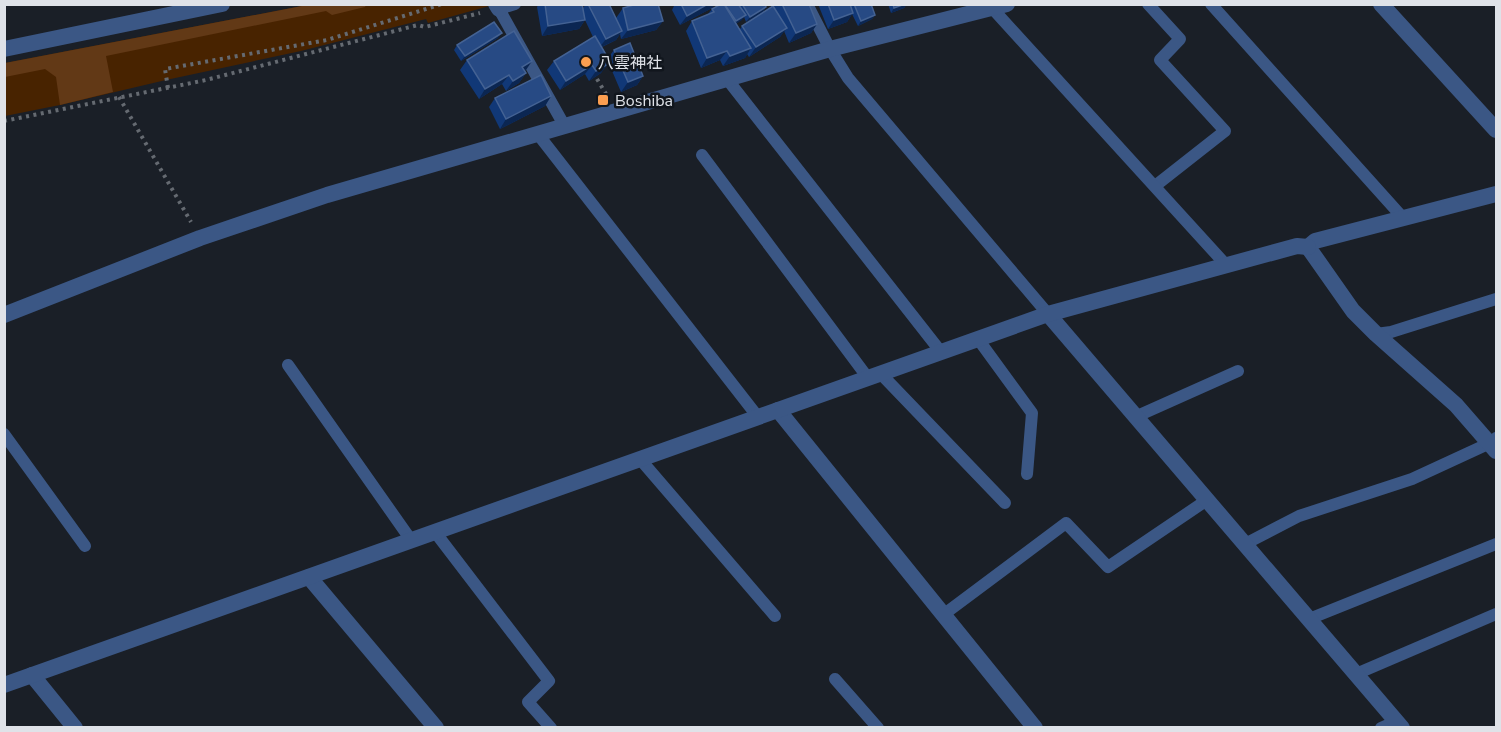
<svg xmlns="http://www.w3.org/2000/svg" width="1501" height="732" font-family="'Nunito Sans','Noto Sans JP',sans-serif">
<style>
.green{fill:#482300}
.forest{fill:#623916}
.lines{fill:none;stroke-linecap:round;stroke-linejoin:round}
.path{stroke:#656a71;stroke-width:4;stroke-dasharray:3 4.5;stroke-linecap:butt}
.service{stroke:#3b5785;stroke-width:12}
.pedestrian{stroke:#3b5785;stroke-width:16}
.minor{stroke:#3b5785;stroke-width:16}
.tertiary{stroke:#3b5785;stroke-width:16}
.wall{fill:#113877}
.shaded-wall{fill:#0b2652}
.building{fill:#274a84;stroke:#446293;stroke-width:1.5}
.poi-dot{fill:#fb9e50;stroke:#11161d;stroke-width:2}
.labels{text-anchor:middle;stroke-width:5;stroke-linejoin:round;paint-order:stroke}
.poi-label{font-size:16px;fill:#dfe2e8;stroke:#11161d;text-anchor:start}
</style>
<rect width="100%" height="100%" fill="#1a1f27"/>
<path class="green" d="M307,5h186l-65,18 -2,-4 -125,32 -135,29 -106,25 -55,11v-53z"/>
<path class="forest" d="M307,5h59l-1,2 -33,8 -6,-4 -220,45 7,36 -53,13 -4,-28 -11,-8 -40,8v-14z"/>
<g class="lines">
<g class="path">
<path d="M597,79l9,15"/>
<path d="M168,88l-3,-19 162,-29 115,-36"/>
<path d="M119,97l72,125"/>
<path d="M4,121l202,-41 212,-55 7,2 55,-14"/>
</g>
<g class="service">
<path d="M515,4l-16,5 65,116"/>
<path d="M807,4l23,45 18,29 200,236"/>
<path d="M1148,4l32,35 -20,21 65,71 -70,55"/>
<path d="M1211,4l193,215"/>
<path d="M992,8l235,258"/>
<path d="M727,79l214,273"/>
<path d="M537,133l221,284"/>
<path d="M702,155l166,223"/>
<path d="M1376,334l15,-2 105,-33"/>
<path d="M978,339l54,74 -5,61"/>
<path d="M288,365l123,175"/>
<path d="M881,374l124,129"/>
<path d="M1135,417l103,-46"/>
<path d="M4,434l81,112"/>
<path d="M640,459l135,157"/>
<path d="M435,532l114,149 -21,21 23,26"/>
<path d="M1245,544l54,-28 113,-37 78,-36 6,-5"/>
<path d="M943,615l123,-92 42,44 99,-67"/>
<path d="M1309,619l187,-75"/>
<path d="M1356,674l140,-60"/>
<path d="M835,679l43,49"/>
<path d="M1381,728l16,-7"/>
</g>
<path class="pedestrian" d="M496,4l3,5"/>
<g class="minor">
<path d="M1381,4l115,126"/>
<path d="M4,49l218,-45"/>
<path d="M1496,194l-181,47 -7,6 45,64 23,23 80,71 40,46"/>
<path d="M1048,314l354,414"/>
<path d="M778,410l257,318"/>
<path d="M309,577l127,151"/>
<path d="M32,675l43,53"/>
<path d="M4,685l1044,-371 249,-68 11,1"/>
</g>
<path class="tertiary" d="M4,315l196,-77 127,-43 503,-146 177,-45"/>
</g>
<g class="wall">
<path d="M539,4h43l1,4 3,-4h23l7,14 7,-10 40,13 -7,9 -35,9 -1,-5 -4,6 -14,7 6,11 6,-8 29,26 -6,9 -16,7 -14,-33 -6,14 -12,8 -4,-7 -25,16 -13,-20 7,-9 39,-24 -8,-17 -6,9 -37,7 -5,-29z"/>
<path d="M675,4h40l-3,4 -32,17 -8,-15z"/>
<path d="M726,4h39l1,3 -3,5 -17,10 -2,-5 -8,7 4,5 2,-3 30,-20v-2h37l8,20 -6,9 -22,10 -5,-12 -4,6 -31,20 -2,-3 -2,4 -22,8 -3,-6 -19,8 -15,-37 6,-10 16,-7 4,-5z"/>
<path d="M818,4h53l4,11 -3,4 -14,7 -6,-12 -5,8 -19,7z"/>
<path d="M888,4h19l-3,4 -13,5z"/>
<path d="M498,38l-37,23 -7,-11 3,-5z"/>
<path d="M467,60l59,10 -2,1 2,2 -7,10 -13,8 -4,-7 -23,15 -19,-29z"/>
<path d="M551,96l-6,10 -45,23 -11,-22 6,-9z"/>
</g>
<g class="shaded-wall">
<path d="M708,4h7l-3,4 -32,17 7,-9z"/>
<path d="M905,4h2l-3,4 -13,5 3,-5z"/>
<path d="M766,7l-3,5 -17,10 4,-5z"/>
<path d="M853,13l-6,9 -19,7 6,-9z"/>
<path d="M746,15l-4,5 -9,6 3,-5z"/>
<path d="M875,15l-3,4 -14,7 3,-5z"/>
<path d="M585,20l-6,9 -37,7 6,-10z"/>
<path d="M663,21l-7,9 -35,9 7,-9z"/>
<path d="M817,24l-6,9 -22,10 7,-10z"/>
<path d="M787,28l-7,9 -31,20 7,-10z"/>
<path d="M622,31l-6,9 -17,8 7,-9z"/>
<path d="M502,33l-4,5 -37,23 4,-5z"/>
<path d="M751,48l-6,10 -22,8 7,-10z"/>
<path d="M727,51l-7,9 -19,8 6,-10z"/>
<path d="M532,61l-6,9 -11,6 7,-9z"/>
<path d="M608,64l-7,9 -12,8 7,-10z"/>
<path d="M592,65l-7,9 -25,16 6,-9z"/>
<path d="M526,73l-7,10 -13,8 7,-10z"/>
<path d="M509,75l-7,9 -23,15 6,-10z"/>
<path d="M643,76l-6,9 -16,7 7,-10z"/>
<path d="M551,96l-6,10 -45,23 6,-10z"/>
</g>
<g class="building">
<path d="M545,4h37l3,16 -37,6z"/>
<path d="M588,4h21l13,27 -16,8z"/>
<path d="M637,4h21l5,17 -35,9 -5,-22z"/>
<path d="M681,4h27l-21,12z"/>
<path d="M721,4h3l27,44 -21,8 -3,-5 -20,7 -15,-37 22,-9 -2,-3z"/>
<path d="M726,4h12l8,11 -10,6 -11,-16z"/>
<path d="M742,4h23l1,3 -16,10z"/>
<path d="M782,4h27l8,20 -21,9z"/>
<path d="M828,4h22l3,9 -19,7z"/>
<path d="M854,4h17l4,11 -14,6z"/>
<path d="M893,4h12l-11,4z"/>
<path d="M773,6l14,22 -31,19 -14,-21z"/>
<path d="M494,22l8,11 -37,23 -8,-11z"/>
<path d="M514,31l18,30 -10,6 4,6 -13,8 -4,-6 -24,14 -18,-29z"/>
<path d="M595,36l13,22 -3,2 3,4 -12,7 -4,-6 -26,16 -12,-20z"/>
<path d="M630,43l13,33 -15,6 -14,-32z"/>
<path d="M541,75l10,21 -45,23 -11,-21z"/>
</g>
<g class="poi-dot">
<circle cx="586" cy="62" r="6"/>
<rect x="597" y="94" width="12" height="12" rx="3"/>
</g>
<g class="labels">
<g class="poi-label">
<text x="598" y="68">八雲神社</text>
<text x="615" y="106">Boshiba</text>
</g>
</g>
<rect width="1501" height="732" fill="none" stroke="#dfe2e8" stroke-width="12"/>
</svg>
